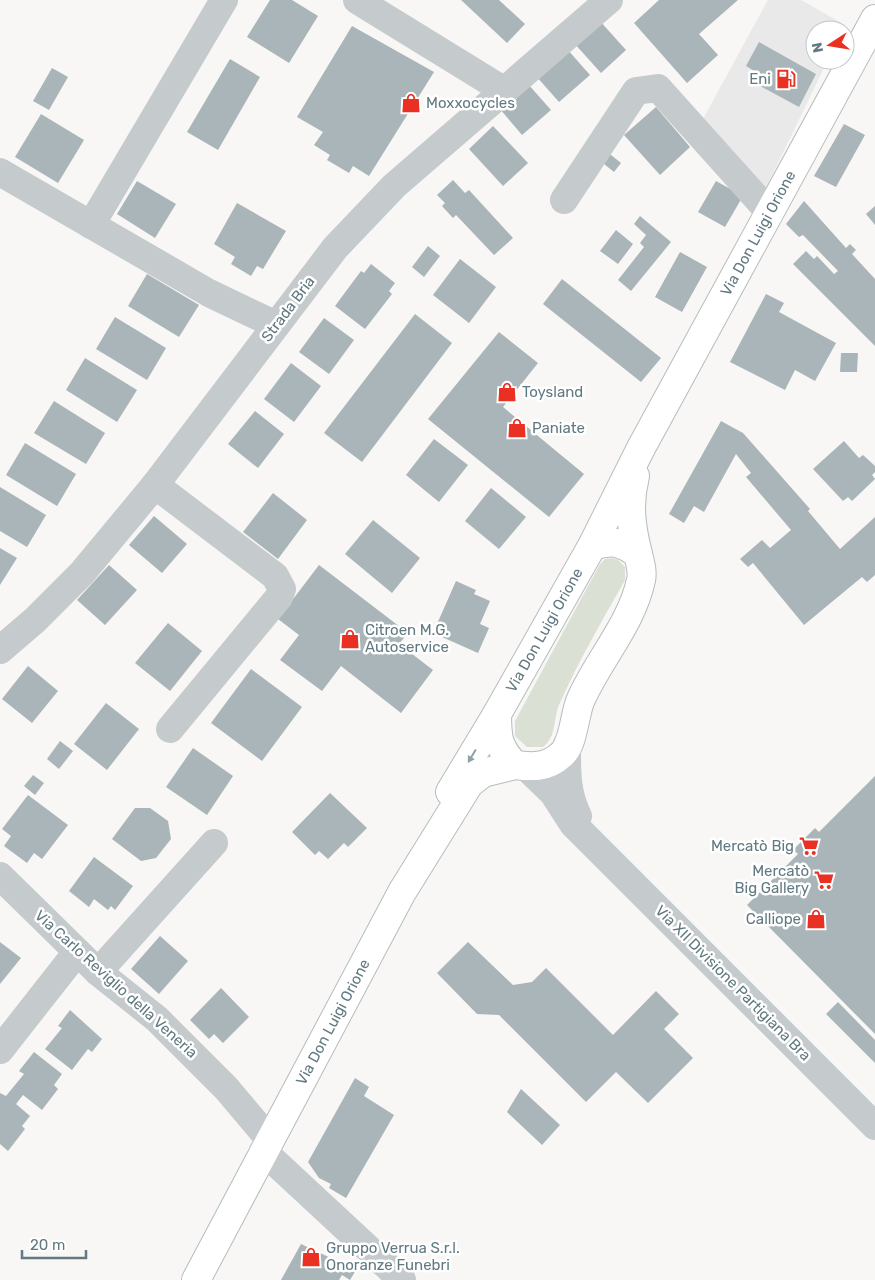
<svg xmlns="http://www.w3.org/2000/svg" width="875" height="1280" font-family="Rubik,sans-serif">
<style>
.built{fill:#e8e9e8}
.green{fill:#dbe0d5}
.building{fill:#a9b5b8}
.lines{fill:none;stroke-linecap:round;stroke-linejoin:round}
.major-casing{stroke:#b6bcbe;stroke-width:30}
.minor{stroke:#c5cacc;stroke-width:28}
.major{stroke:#fff;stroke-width:28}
.oneway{fill:#90a1a7}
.labels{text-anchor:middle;stroke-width:5;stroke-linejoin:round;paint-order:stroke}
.poi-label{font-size:15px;fill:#617981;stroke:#fff;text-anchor:start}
.street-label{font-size:15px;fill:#617981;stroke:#fff}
</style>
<rect width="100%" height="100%" fill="#f8f7f5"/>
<path class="built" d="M768,0h33l44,25 -2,5h-28v30h13l-67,138 -63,-70z"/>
<path class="green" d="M612,558l5,1 8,8v13c-23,41 -47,82 -66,125 -6,15 -2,31 -16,42h-16l-12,-11v-15l85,-157 5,-5z"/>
<g class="building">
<path d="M270,0h22l26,16 -29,47 -42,-26z"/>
<path d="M461,0h38l26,24 -18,19z"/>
<path d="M659,0h79l-39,34 19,21 -31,28 -53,-60z"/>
<path d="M599,20l27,30 -25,23 -27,-30z"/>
<path d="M352,26l82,46 -65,104 -16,-10 -4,7 -22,-13 3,-5 -16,-10 9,-13 -26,-15z"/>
<path d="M759,42l57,32 -17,33 -48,-26 5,-9 -10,-6z"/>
<path d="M567,49l23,26 -31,27 -23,-26z"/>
<path d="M230,59l30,18 -42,73 -31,-18z"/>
<path d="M52,68l16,9 -19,33 -16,-9z"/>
<path d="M528,84l23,26 -29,25 -22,-26z"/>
<path d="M656,107l34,40 -30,28 -36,-40z"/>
<path d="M41,114l43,26 -26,43 -43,-26z"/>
<path d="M844,124l21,11 -29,52 -22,-11z"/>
<path d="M493,126l35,37 -25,23 -34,-37z"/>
<path d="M606,151l15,12 -7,9 -15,-12z"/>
<path d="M453,180l12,13 4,-3 44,48 -19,17 -38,-40 -3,3 -11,-12 3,-3 -8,-8z"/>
<path d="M137,181l39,23 -21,34 -38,-24z"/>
<path d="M716,181l27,15 -18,31 -27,-15z"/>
<path d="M804,201l42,47 4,-4 6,6 -4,4 23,25v67l-82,-82 13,-13 8,8 3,-3 17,18 4,-3 -35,-36 -4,2 -13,-13z"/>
<path d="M237,203l49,28 -23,38 -6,-3 -6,10 -20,-12 4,-7 -21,-13z"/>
<path d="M875,206v19l-9,-11z"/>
<path d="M640,216l31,26 -40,49 -13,-11 26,-33 -4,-4 6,-8 -12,-11z"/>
<path d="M616,230l17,14 -15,20 -18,-13z"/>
<path d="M428,246l12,10 -16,21 -12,-10z"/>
<path d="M680,252l27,15 -25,45 -27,-15z"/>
<path d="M460,259l36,28 -27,36 -36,-28z"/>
<path d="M371,264l24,19 -6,8 3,3 -27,35 -30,-23 26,-35 3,2z"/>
<path d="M147,274l52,31 -20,32 -51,-31z"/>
<path d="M562,279l99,79 -20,24 -98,-78z"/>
<path d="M766,294l18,9 -5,9 57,31 -21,38 -20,-11 -10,20 -55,-28z"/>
<path d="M415,314l37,29 -90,119 -38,-29z"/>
<path d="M115,317l51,31 -19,32 -51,-31z"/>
<path d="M324,318l30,22 -25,34 -30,-22z"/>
<path d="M499,332l39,31 -35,44 81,67 -35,43 -121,-98z"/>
<path d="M841,353h17l-1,19h-17z"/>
<path d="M85,358l52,32 -20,32 -51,-32z"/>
<path d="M291,363l30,23 -27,36 -30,-23z"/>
<path d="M54,401l51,32 -19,31 -52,-31z"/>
<path d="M255,411l29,23 -26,34 -30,-24z"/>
<path d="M721,421l22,12 67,76 -2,2 32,38 35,-32v58l-8,7 -5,-5 -58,48 -51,-62 -5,4 -8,-8 22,-19 8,8 21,-18 -45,-53 5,-4 -15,-19 -32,58 -10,-6 -10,17 -15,-9z"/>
<path d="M434,439l34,26 -29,37 -33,-27z"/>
<path d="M844,441l15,17 4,-3 12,11v6l-3,3 3,4 -23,22 -4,-4 -5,4 -30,-32z"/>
<path d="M25,443l51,31 -19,32 -51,-31z"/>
<path d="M0,487l46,28 -19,32 -27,-16z"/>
<path d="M491,488l35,29 -27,32 -34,-28z"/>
<path d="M273,493l34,27 -29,39 -35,-27z"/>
<path d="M154,516l33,28 -25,29 -33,-28z"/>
<path d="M373,520l47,38 -28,35 -47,-39z"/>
<path d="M0,548l17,10 -17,27z"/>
<path d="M109,565l28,25 -32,35 -28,-25z"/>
<path d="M319,565l89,68 -9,11 34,26 -32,43 -60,-47 -19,25 -42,-31 19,-25 -21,-16z"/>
<path d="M456,581l20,9 -2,4 16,7 -10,23 9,4 -11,25 -45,-20z"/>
<path d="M168,623l34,28 -32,40 -35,-28z"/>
<path d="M28,666l30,25 -26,32 -30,-24z"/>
<path d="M251,669l51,38 -40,54 -51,-38z"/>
<path d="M106,703l33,26 -32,41 -33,-26z"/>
<path d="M60,741l13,10 -14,18 -12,-10z"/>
<path d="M193,748l40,28 -26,39 -41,-28z"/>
<path d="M33,775l11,8 -9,12 -11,-9z"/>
<path d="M875,776v258l-128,-129 51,-51 -5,-4 22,-22 4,4z"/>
<path d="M330,793l37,35 -19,19 -4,-4 -16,16 -9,-8 -4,4 -23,-23z"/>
<path d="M28,795l40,30 -26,34 -8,-6 -7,10 -23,-17 7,-10 -9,-7z"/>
<path d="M135,808h15l18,13 3,18 -15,19 -15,3 -29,-22z"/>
<path d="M94,857l39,29 -18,24 -4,-4 -3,4 -14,-11 -5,8 -20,-16z"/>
<path d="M160,936l28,25 -29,33 -28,-25z"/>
<path d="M0,942l21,16 -21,26z"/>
<path d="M468,942l45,43 19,-3 14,-14 67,67 43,-44 23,23 -15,15 29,29 -45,45 -32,-31 -30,30 -87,-87 -22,-1 -40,-41z"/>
<path d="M221,988l28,29 -26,26 -9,-9 -5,5 -19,-19z"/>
<path d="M838,1002l37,38v23l-49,-49z"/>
<path d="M70,1010l32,29 -10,13 -4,-3 -16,21 -27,-21 17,-21 -4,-2z"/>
<path d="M34,1052l28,22 -8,11 4,4 -16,21 -19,-15 -7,9 14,12 -8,10 3,3 -17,22 -8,-7v-51l6,3 18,-22 -5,-3z"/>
<path d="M355,1078l14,9 -5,9 30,19 -48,83 -17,-10 2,-4 -12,-6 -11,-16z"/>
<path d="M521,1089l39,36 -18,20 -35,-33z"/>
<path d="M301,1244l55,26 -6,10 -8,-5 -3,5h-58z"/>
</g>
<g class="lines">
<defs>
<g id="major">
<path d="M635,476c-7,28 -4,50 3,78"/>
<path id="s1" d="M592,546c21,-6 28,-5 46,8 2,8 5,18 3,26 -9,43 -42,79 -60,119 -7,15 -7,46 -20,56 -14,13 -29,12 -46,10 -17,-17 -18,-28 -18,-51l95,-168 49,-98 234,-429"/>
<path d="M450,792l47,-78"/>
<path id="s2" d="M196,1280l206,-388 67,-108 14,-11 32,-8"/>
</g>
</defs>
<use href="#major" class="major-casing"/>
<g class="minor">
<path d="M357,0l148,91"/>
<path d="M0,172l209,121 67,32"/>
<path d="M564,200l72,-109 22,-3 112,125"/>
<path d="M91,225l133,-225"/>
<path d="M155,485l120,91 7,13 -3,8 -109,132"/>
<path d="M0,650l35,-30 47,-47 73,-88 180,-237 59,-62 215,-186"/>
<path d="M567,744c0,25 -1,49 11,72"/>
<path d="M525,766l28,27 20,31 302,302"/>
<path d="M0,876l98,96 59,47 69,69 43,51"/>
<path d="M98,972l116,-129"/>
<path d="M0,1050l77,-98"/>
<path d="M263,1151l139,129"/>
</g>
<use href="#major" class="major"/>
</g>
<defs><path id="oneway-solid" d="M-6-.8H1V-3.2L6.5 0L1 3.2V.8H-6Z" transform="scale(1.25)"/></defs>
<use class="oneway" href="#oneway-solid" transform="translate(472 756) rotate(121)"/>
<defs>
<symbol id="fuel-bare" viewBox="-9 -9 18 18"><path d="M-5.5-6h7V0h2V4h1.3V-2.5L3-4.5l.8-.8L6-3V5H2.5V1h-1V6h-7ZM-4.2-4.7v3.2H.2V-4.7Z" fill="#ea2f23" stroke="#fff" stroke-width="2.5" paint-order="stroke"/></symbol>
<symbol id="shop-bare" viewBox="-9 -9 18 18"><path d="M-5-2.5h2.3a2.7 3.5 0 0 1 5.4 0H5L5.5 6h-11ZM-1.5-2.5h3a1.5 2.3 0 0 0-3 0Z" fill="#ea2f23" stroke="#fff" stroke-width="2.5" paint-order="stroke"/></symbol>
<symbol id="supermarket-bare" viewBox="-9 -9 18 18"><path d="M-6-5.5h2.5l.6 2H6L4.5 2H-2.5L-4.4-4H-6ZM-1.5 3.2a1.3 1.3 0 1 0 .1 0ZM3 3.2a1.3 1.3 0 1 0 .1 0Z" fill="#ea2f23" stroke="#fff" stroke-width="2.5" paint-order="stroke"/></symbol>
</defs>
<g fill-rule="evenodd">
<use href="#fuel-bare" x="772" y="65" width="28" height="28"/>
<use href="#shop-bare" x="397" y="89" width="28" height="28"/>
<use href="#shop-bare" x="493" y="378" width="28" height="28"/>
<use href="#shop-bare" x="503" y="414" width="28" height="28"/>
<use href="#shop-bare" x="336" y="625" width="28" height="28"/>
<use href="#supermarket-bare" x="795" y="832" width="28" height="28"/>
<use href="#supermarket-bare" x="810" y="866" width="28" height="28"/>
<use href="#shop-bare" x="802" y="905" width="28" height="28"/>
<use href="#shop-bare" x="297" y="1243" width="28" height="28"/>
</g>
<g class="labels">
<g class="poi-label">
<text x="771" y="84" text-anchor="end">Eni</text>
<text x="426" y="108">Moxxocycles</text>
<text x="522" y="397">Toysland</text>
<text x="532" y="433">Paniate</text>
<text x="365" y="635">Citroen M.G.<tspan x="365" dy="17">Autoservice</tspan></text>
<text x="794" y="851" text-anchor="end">Mercatò Big</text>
<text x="809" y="876" text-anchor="end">Mercatò<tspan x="809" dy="17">Big Gallery</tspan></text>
<text x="801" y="924" text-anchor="end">Calliope</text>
<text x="326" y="1253">Gruppo Verrua S.r.l.<tspan x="326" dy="17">Onoranze Funebri</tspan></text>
</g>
<g class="street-label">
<text dy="5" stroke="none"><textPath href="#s1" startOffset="922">Via Don Luigi Orione</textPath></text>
<text transform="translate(288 309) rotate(-53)" y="5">Strada Bria</text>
<text dy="5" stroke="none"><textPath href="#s1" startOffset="471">Via Don Luigi Orione</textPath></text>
<text transform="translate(733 983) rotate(45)" y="5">Via XII Divisione Partigiana Bra</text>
<text transform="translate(116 984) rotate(42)" y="5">Via Carlo Reviglio della Veneria</text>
<text dy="5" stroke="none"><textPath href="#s2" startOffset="292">Via Don Luigi Orione</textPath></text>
</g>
</g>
<g transform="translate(830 45) rotate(258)"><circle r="24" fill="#ffffff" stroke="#c0c9cd"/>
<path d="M0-4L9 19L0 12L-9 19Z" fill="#ea2f23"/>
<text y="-8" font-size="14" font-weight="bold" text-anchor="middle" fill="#617981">N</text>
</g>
<path d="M22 1250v8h64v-8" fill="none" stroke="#617981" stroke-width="2.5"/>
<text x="30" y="1250" font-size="15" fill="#617981" stroke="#ffffff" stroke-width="4" paint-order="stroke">20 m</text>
</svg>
